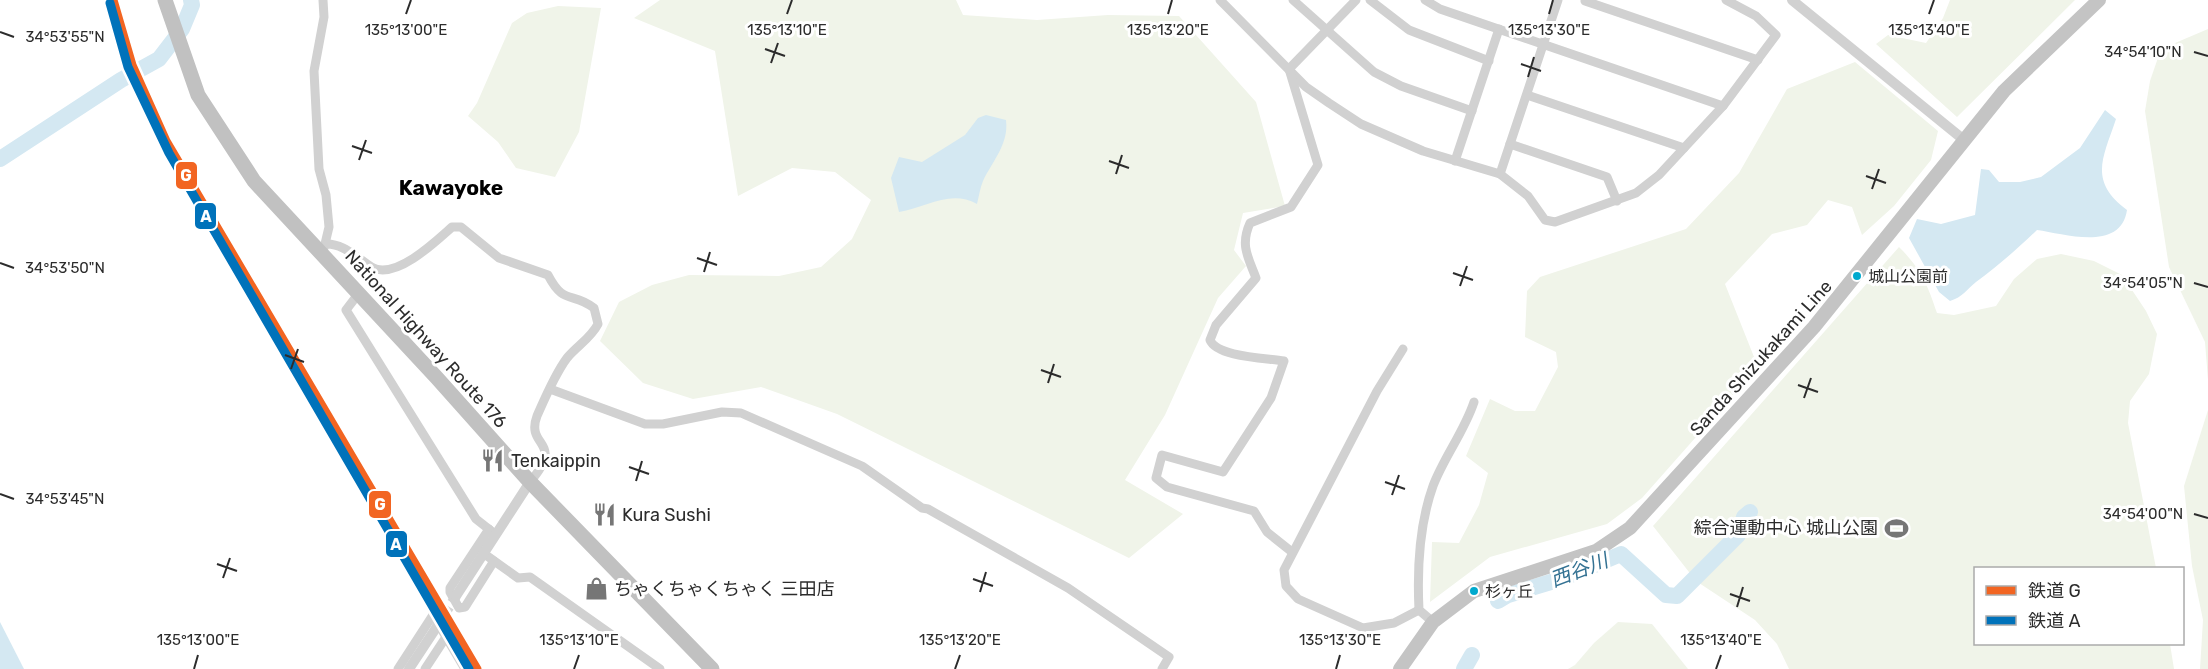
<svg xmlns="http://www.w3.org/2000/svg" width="2208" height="669" font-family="Rubik,'Noto Sans JP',sans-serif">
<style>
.green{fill:#f0f4e9}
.water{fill:#d4e8f2}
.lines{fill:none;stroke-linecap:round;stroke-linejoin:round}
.river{stroke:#d4e8f2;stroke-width:16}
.tertiary-tunnel{stroke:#d5d5d5;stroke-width:10;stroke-dasharray:10 5;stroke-linecap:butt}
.minor{stroke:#d1d1d1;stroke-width:9}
.tertiary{stroke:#d1d1d1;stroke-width:10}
.primary{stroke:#c4c4c4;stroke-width:14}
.trunk{stroke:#c1c1c1;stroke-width:15}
.rail-1-casing{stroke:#fff;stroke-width:14}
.rail-2-casing{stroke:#fff;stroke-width:14}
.rail-1{stroke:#f26522;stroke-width:9}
.rail-2{stroke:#0072ba;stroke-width:9}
.ticks{fill:none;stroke:#2c2c2c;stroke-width:2}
.bus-dot{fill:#00a9ce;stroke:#fff;stroke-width:2}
.labels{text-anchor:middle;stroke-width:6;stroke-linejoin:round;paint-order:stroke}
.bus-label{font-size:16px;fill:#2c2c2c;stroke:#fff;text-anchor:start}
.street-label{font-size:18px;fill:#2c2c2c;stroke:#fff}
.poi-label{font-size:18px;fill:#2c2c2c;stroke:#fff;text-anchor:start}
.water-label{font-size:20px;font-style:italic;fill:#347293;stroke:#fff}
.quarter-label{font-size:21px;font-weight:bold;fill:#000;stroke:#fff}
.ticks-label{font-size:15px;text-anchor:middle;fill:#2c2c2c;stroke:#fff;stroke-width:6;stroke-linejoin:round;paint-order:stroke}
.line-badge{stroke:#fff;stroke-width:2}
.badge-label{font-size:16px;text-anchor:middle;font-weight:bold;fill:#fff}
</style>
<rect width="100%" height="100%" fill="#fff"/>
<g class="green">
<path d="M660,0h296l7,15 74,5 71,-5 71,1 77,86 29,104 -42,7 -9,37 12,16 -28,32 -53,117 -40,65 58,34 -54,44 -292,-144 -76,-27 -68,12 -50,-16 -43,-42 19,-39 33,-17 37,-10 90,1 42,-9 31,-28 19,-39 -36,-28 -43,-4 -54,28 -23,-145 -81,-33z"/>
<path d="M1950,0h125l-118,117 -81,-73 12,-9 38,8 17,-25z"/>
<path d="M558,6l43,2 -22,124 -24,45 -39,-9 -18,-26 -30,-26 9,-13 35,-80 15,-10z"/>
<path d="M2208,29v351l-3,-38 -36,-75 -24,-156 5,-30 11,-32z"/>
<path d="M1855,62l83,69 -7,29 -37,46 -32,29 -10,-28 -24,-7 -21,25 -35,9 -47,50 33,83 -116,131 -35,26 -117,33 -60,45 2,-60 27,1 20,-38 9,-32 -22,-17 24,-57 25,12h20l23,-44 -2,-15 -31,-15 2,-46 13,-14 146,-48 53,-56 48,-84z"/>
<path d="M1899,247c22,22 28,36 38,66l17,2 42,-9 18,-27 23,-20 24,-5 33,7 28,14 24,36 11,23 -8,40 -19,27 -2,22 28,145h-180v76h194l4,25h-385l-12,-25 -22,-24 -59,-39 -43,-55z"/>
<path d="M2208,410v259h-8l3,-49 -11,-54 -8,-80z"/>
<path d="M1618,622l34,2 36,45h-120l7,-4 19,-22z"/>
</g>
<g class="water">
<path d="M2105,110l11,9c-13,39 -28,62 11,91 -6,42 -62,24 -90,20 -21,20 -38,35 -61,52 -10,8 -13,15 -26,19l-11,-9 -30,-54 8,-19 24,5 34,-9 6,-46 8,1 10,12h21l21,-5 39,-29z"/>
<path d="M986,115l20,5c3,24 -13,40 -23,61 -3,7 -4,15 -6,23 -27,-15 -51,4 -78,8l-8,-34 8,-21 23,5 43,-27 13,-17z"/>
<path d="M0,622l24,47h-24z"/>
</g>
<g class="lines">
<g class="river">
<path d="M0,159l121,-79 38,-21 23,-30 10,-24 -1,-5"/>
<path d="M1498,601l10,-6 56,-17 57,-24 45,41 11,1 61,-61 6,-18 6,-5"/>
<path d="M1464,669l8,-14"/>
</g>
<path class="tertiary-tunnel" d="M436,628l20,-32"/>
<g class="minor">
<path d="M323,0l1,17 -10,54 5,98 7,26 3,32 -5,21"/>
<path d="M1220,0l86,87 23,16 32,21 62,27 77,23 28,22 17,24 10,2 81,-29 23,-18 64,-69 53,-71 -20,-19 -30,-16"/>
<path d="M1293,0l81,72 27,14 71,25"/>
<path d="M1370,0l39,30 80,31"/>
<path d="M1425,0l15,9 283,97"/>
<path d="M1585,1l173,59"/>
<path d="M1289,69l29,96 -27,42 -41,16c-10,22 -2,34 6,55l-40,47 -6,15c7,17 56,18 74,21l-13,37 -48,74 -61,-17 -6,23 11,9 87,24 13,21 25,20"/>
<path d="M1289,69l67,-69"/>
<path d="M1527,95l157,53"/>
<path d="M1510,144l97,33 10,24"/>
<path d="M1455,161l44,-132"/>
<path d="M1500,174l58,-174"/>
<path d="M327,244c13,0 23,8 33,15 5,3 11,9 16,10 24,7 60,-28 76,-42h9l38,31 49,17c16,31 24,16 46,33l4,16c-7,14 -21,22 -31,34 -12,16 -22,40 -30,58 -12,32 29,24 -7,66"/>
<path d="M359,293l-13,17 130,209 19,15"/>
<path d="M1403,349l-26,42 -93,179 2,16 12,13 65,29 31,-5 25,-13"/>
<path d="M550,389l95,35h18l59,-12 19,1 121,53 60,42 6,1 140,79 101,69 -7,12"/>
<path d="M489,529l-39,59v4l9,16 6,-1 29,-46"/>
<path d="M483,553l35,25 12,-1 130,92"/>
<path d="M1433,622l-14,-12c-2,-41 0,-85 14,-124 11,-29 31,-54 41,-84"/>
<path d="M398,669l35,-54 32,54"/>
<path d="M425,669l21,-32"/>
</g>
<g class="tertiary">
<path d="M1792,0l172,140"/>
<path d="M456,596l74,-114"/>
<path d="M409,669l27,-41"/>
</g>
<path class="primary" d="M1400,669l33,-47 41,-31 122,-40 34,-23 184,-201 190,-236 95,-91"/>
<path class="trunk" d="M165,0l33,95 56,86 183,197 93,104 182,187"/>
<defs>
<path id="rail-1" d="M113,0l19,65 34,76 311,528"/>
<path id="rail-2" d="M110,3l18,64 41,86 300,516"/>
</defs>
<use href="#rail-1" class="rail-1-casing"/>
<use href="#rail-2" class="rail-2-casing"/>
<use href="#rail-1" class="rail-1"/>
<use href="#rail-2" class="rail-2"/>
</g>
<path class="ticks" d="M406,14l5,-14M787,14l5,-14M1168,14l4,-14M1549,14l4,-14M1929,14l5,-14M0,32l14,5M765,49l20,7M2194,52l14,4M771,63l7,-20M1521,64l20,7M1528,77l6,-20M352,146l20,7M359,160l7,-20M1109,161l20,7M1116,174l6,-19M1866,176l20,7M1872,189l7,-20M697,258l20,7M0,263l14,5M704,272l6,-20M1453,273l20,7M2194,283l14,4M1460,286l7,-20M285,355l19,7M291,369l7,-20M1041,370l20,7M1048,383l6,-19M1798,385l20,7M1804,398l7,-20M629,467l20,7M636,481l6,-20M1385,482l20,7M0,494l14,5M1392,495l7,-20M2194,514l14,4M217,564l20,7M223,578l7,-20M973,579l20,7M980,592l6,-20M1730,594l20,7M1737,607l6,-20M194,669l4,-14M574,669l5,-14M955,669l5,-14M1336,669l4,-14M1716,669l5,-14"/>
<defs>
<symbol id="restaurant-bare" viewBox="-9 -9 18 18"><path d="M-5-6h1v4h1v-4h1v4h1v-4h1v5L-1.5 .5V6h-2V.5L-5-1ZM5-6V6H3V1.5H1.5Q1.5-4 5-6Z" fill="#767676" stroke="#fff" stroke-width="2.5" paint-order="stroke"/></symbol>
<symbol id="stadium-bare" viewBox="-9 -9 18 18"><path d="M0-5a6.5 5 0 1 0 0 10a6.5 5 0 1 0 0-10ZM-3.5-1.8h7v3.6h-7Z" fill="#767676" stroke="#fff" stroke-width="2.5" paint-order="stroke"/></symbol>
<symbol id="shop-bare" viewBox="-9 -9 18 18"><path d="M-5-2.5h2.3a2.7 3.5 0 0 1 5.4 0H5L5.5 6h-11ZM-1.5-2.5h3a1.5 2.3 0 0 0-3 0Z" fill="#767676" stroke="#fff" stroke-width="2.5" paint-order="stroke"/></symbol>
</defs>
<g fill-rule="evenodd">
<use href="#restaurant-bare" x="476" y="444" width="33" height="33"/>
<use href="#restaurant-bare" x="588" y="498" width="33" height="33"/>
<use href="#stadium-bare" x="1880" y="512" width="33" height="33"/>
<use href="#shop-bare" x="580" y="572" width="33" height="33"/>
</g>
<g class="bus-dot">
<circle cx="1857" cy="276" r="5"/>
<circle cx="1474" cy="591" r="5"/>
</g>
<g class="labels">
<g class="bus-label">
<text x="1868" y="282">城山公園前</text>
<text x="1485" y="597">杉ヶ丘</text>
</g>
<g class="street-label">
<text transform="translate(426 339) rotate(48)" y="6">National Highway Route 176</text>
<text transform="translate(1761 358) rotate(-48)" y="6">Sanda Shizukakami Line</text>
</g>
<g class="poi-label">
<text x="511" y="467">Tenkaippin</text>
<text x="622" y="521">Kura Sushi</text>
<text x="1878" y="534" text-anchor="end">綜合運動中心 城山公園</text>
<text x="614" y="595">ちゃくちゃくちゃく 三田店</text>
</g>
<g class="water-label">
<text transform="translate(1579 570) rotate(-21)" y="7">西谷川</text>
</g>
<g class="quarter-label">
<text x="451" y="195">Kawayoke</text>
</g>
</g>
<g class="ticks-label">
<text x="406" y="35">135°13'00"E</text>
<text x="787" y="35">135°13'10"E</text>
<text x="1168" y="35">135°13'20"E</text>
<text x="1549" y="35">135°13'30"E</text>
<text x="1929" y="35">135°13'40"E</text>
<text x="65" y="42">34°53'55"N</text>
<text x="2143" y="57">34°54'10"N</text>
<text x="65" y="273">34°53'50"N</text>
<text x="2143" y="288">34°54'05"N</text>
<text x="65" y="504">34°53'45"N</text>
<text x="2143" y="519">34°54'00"N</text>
<text x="198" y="645">135°13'00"E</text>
<text x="579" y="645">135°13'10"E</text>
<text x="960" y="645">135°13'20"E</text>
<text x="1340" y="645">135°13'30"E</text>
<text x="1721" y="645">135°13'40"E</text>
</g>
<g class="line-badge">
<rect x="175" y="161" width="23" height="29" rx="6" fill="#f26522"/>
<rect x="194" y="202" width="23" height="28" rx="6" fill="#0072ba"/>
<rect x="368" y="490" width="24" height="29" rx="6" fill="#f26522"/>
<rect x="385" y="530" width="23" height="28" rx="6" fill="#0072ba"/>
</g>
<g class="badge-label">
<text x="186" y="181">G</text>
<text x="206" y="222">A</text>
<text x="380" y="510">G</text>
<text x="396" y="550">A</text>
</g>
<rect x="1974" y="567" width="210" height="78" fill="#ffffff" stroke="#ababab" stroke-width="1.5"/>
<rect x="1986" y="586" width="30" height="9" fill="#f26522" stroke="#ababab" stroke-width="1.5"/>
<text x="2028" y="597" font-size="18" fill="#2c2c2c">鉄道 G</text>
<rect x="1986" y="616" width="30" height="9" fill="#0072ba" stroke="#ababab" stroke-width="1.5"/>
<text x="2028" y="627" font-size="18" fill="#2c2c2c">鉄道 A</text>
</svg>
